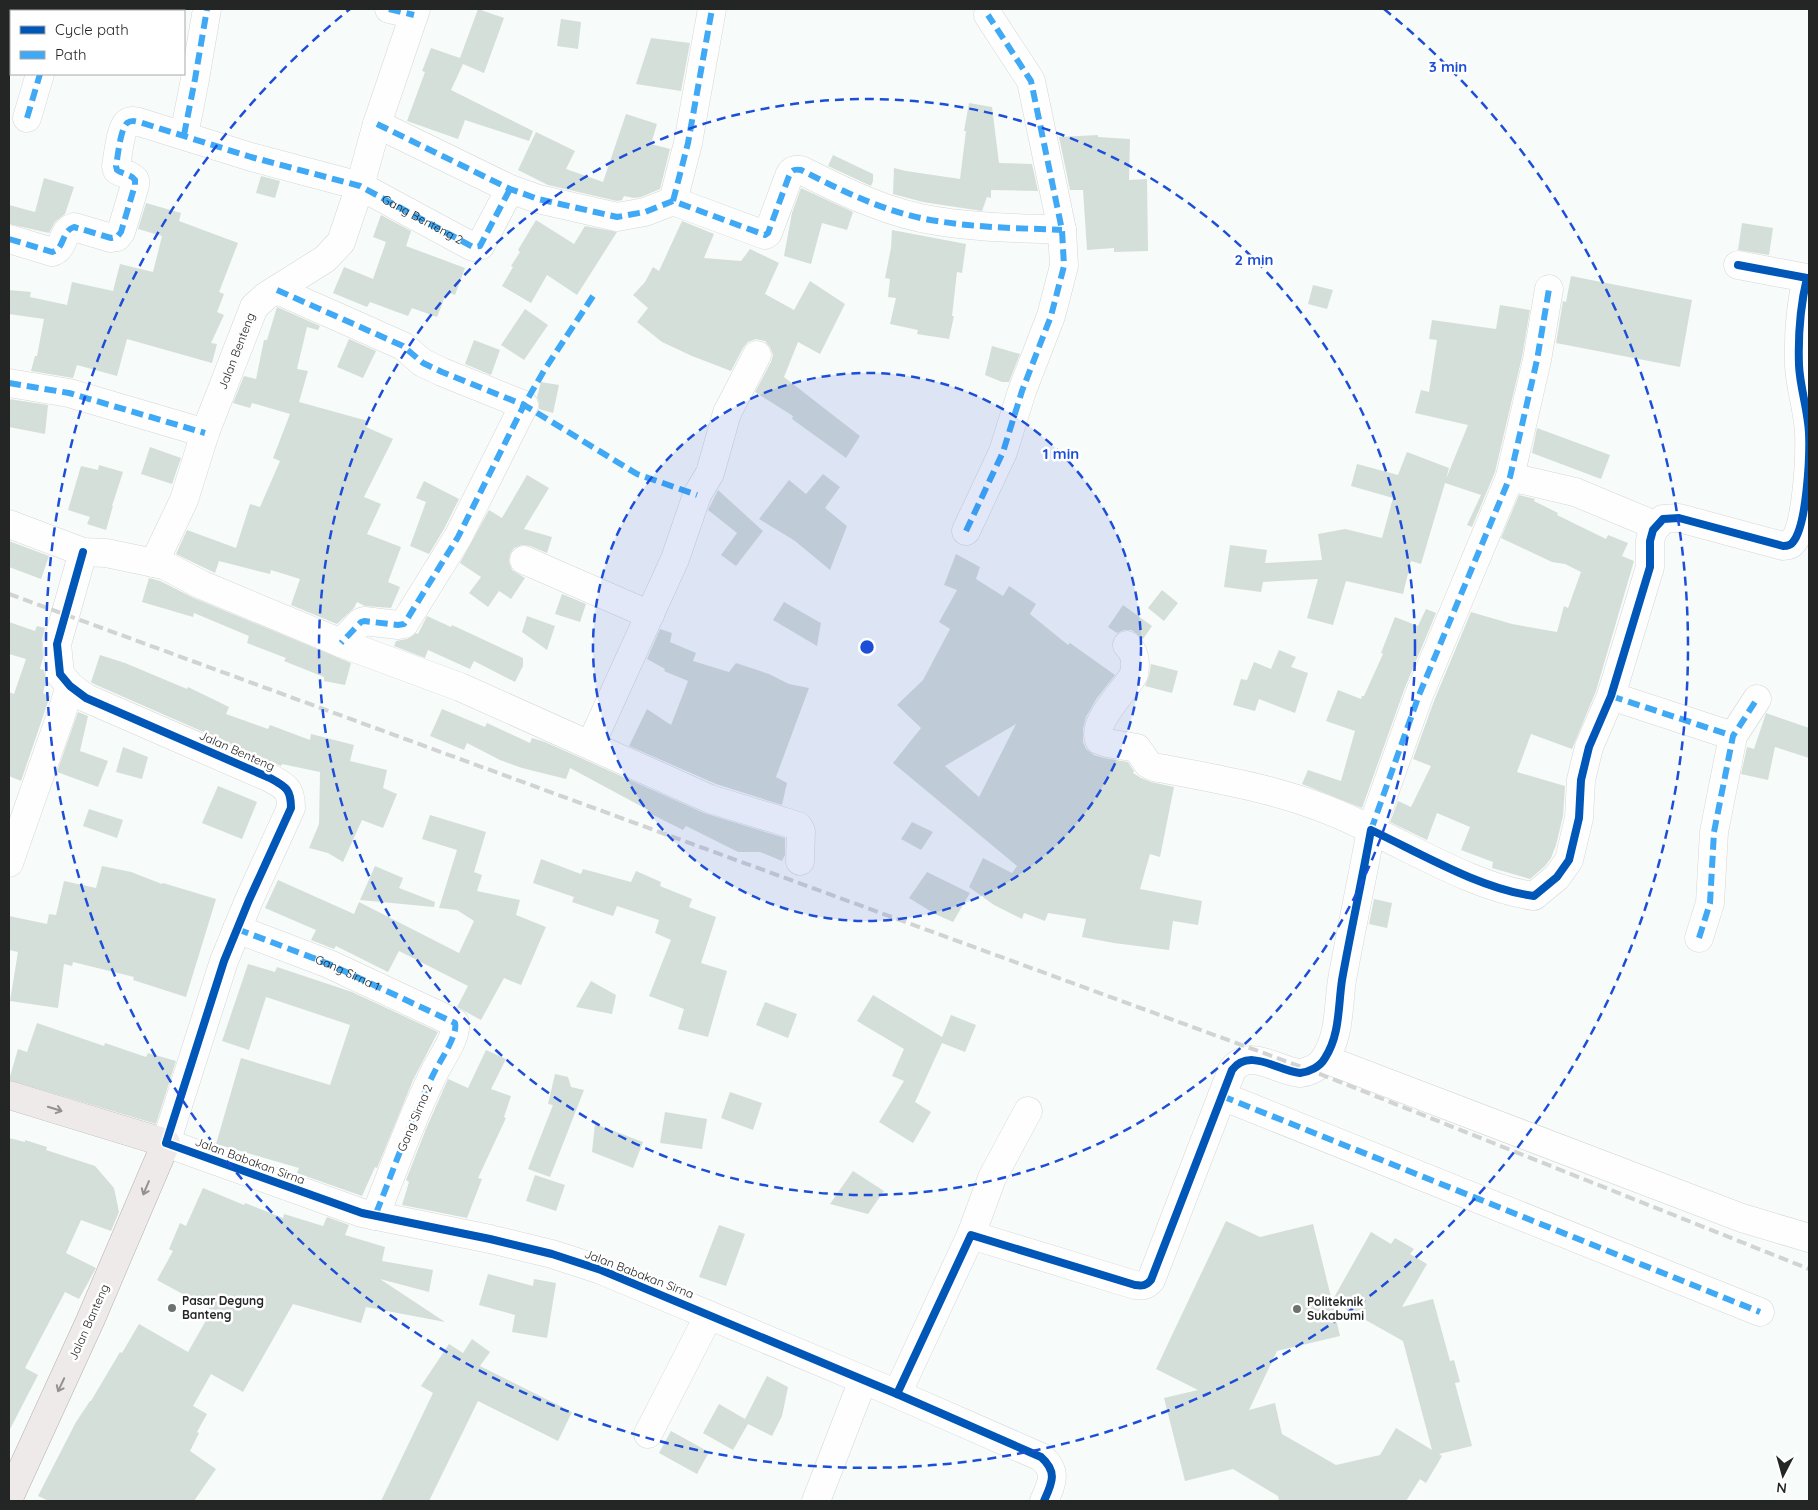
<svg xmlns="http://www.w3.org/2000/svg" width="1818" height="1510" font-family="Quicksand,sans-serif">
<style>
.building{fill:#d5dfd9;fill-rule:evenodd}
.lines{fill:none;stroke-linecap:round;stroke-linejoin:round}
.minor-casing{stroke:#d4d7d5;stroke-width:29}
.major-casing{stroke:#b6afad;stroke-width:29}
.minor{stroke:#fefefe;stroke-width:28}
.major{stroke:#eeeae9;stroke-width:28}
.rail{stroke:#d2d3d3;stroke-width:4;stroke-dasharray:10 5;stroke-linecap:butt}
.quiet{stroke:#3fa9f5;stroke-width:6;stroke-dasharray:12 6;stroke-linecap:butt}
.cycleway-casing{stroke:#fff;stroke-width:11}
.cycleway{stroke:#0057b8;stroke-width:8}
.oneway{stroke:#939290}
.ring{fill:none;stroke:#1d4ed8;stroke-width:2.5;stroke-dasharray:9 6}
.poi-dot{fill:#6d716f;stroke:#fff;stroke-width:2}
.labels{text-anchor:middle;stroke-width:5;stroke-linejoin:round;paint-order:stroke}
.street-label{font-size:12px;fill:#232624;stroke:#fff}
.poi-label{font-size:12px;font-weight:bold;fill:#232624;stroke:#fff;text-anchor:start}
.centre{fill:#1d4ed8;stroke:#fff;stroke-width:2.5}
.ring-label{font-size:15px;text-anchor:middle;font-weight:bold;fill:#1d4ed8;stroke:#fff;stroke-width:5;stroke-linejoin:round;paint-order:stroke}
</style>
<rect width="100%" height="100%" fill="#f7fbf9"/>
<g class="building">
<path d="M478,9l26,9 -20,55 -21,-9 -12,26 82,41 -4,10 -64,-21 -7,19 -51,-18 18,-49 -3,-1 9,-23 29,10z"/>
<path d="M561,19l20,3 -3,27 -21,-3z"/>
<path d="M651,38l39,5 -9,48 -45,-7z"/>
<path d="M969,103l23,4 7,56 33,1 6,27 -47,-1v8l-4,-1 -5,14 -59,-9 -30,-8 1,-26 12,3 54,8 6,-48h-2z"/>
<path d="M626,114l31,10 -6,20 19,5 -10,40 -19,8 -7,1 -10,-2 -2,4 -5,1 -69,-16 -30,-15 18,-38 39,19 -9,18 37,13z"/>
<path d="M1098,135v2l32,2 -1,41 18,-1 1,72 -34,1v-4l-27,2 -4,-60h-13l-11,-53z"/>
<path d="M833,155l40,19v7l-2,5 -43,-20z"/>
<path d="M261,176l19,5 -5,17 -19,-5z"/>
<path d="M44,178l30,9 -9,27 -10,8 -6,11 -40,-9v-19l26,7z"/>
<path d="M801,188l52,24 -6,18 -25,-7 -11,41 -27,-8 8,-43z"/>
<path d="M146,203l35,10 -2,8 59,22 -19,49 5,2 -7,18 7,3 -13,28 6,1 -5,19 -85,-24 -10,37 -40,-11 -4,13 -42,-7 4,-15h2l7,-37 -35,-5v-24l22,2 -1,5 37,8 5,-23 41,9 7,-27 33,8 9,-36 -24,-7z"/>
<path d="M381,215l30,16 -5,15 59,22 -10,27 -8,-3 -10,25 -25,-9 -4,8 -38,-14 -3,5 -34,-14 11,-26 29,12 13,-37 -13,-5z"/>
<path d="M536,220l38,24 11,-18 32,6 -40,63 -30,-20 -16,28 -29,-17 11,-19 -2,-1 9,-14 -2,-2z"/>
<path d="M682,221l32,13 -10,24 37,3 9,-12 29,14 -14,31 29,16 16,-29 35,23 -25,50 -22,-12 -14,35 76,59 -14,22 -54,-39 1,-3 -38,-24 16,-30 2,-7 -3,-8 -5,-6 -9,-2 -8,3 -5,6 -12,23 -39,-15 -30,-14 -25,-20 11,-14 -15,-13 12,-13 8,-15 6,4z"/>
<path d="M1742,223l31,5 -4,27 -31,-5z"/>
<path d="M892,230l74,14 -4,29 -5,-1 -5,44h2l-5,23 -32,-5 1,-4 -28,-6 6,-26 -8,-1 2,-18 -5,-1 6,-30z"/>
<path d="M1571,276l121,24 -12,67 -124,-24 7,-42 3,1z"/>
<path d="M1313,285l20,5 -6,19 -19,-5z"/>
<path d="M1500,305l30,5 -8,47 -27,115 -23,55 -5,-2 14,-30 -36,-12 -24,81 -10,-3 -8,33 -57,-13 -13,44 -26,-7 11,-39 -55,3 -2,10 -37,-5 6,-42 37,5 -2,13 57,-3 -4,-26 27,-5 37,9 11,-40 -42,-12 6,-22 41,11 9,-23 42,16 -3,11 22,-54 -53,-12 6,-23 8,2 8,-52 -8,-1 3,-19 64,9z"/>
<path d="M277,307l43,19 -2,4 -11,-3 -10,42 11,2 -9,31 69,19 -2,6 27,12 -29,58 17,7 -14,30 34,13 -13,35 12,5 -9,21 -26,-2 -8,-4 -3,6 -17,16 -46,-19 9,-26 -29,-9 -1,4 -51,-13 -4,12 -39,-19 11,-24 49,18 14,-44 10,3 20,-46 -7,-3 17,-44 -38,-11 -2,5 -17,-5 11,-27 12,3 8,-39h3z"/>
<path d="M525,309l23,16 -24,35 -23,-15z"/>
<path d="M349,339l27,12 -13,27 -26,-11z"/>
<path d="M474,340l26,10 -9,25 -26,-11z"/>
<path d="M992,346l28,8 -11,28h-7l-17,-7z"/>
<path d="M541,382l18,3 -6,28 -14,-4v-6l-2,-6z"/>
<path d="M9,399l39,6 -3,29 -36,-7z"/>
<path d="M1537,428l73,27 -9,24 -69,-26z"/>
<path d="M150,447l31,11 -9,26 -31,-10z"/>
<path d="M99,465l24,7 -11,34h1l-7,24 -19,-6 3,-7 -22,-7 13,-44 17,4z"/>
<path d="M823,474l17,13 -15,21 22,18 -17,44 -35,-29 -36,-22 30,-39 17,14z"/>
<path d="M527,475l22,13 -25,41 28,8 -5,16 -17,-7 -8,-1 -8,3 -4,6 -1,8 3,8 13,8 -14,21 -12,-8 -11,16 -19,-14 12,-16 -21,-14 29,-53 13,8z"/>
<path d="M424,481l35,18 -15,30 -15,25 -19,-8 16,-44 -10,-4z"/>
<path d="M718,490l45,41 -27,35 -15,-11 16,-22 -29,-23z"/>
<path d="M1519,495l16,4 -1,2 24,12 -1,2 49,24 2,-4 20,8 -6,13 12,5 -38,130 -24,58 -41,-15 -14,38 48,14 -2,30 -7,29 -5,13 -6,8 -15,13 -38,-11 1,-6 -32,-12 9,-23 -33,-14 -10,27 -37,-18 8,-21 13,6 20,-41 -18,-7 21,-58 37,-89 41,12 45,8 7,-26 4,2 13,-36 -16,-8 -13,-2 -51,-24z"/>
<path d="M9,541l40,15 -8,23 -32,-12z"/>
<path d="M956,554l24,13 -4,12 27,17 6,-10 27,18 -6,10 38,31 2,-2 45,32 -18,23 -11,19 -3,12v13l3,7 8,6 10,3 24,4 6,9 -1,2 8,5 10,4 23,5 -14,70 -10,-3 -10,35 62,12 -4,24 -25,-4 -4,29 -55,-7 -32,-6 4,-18 -38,-6 -3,8 -21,-8 -2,6 -28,-14 -25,-18 14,-29 29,15 5,-7 -124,-103 28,-35 -24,-23 26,-25 27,-51 -11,-7 18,-32 -13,-5zM1016,724l-37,73 -34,-31z"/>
<path d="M149,578l11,3 36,18 155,64 -6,22 -21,-4v-4l-40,-16 2,-3 -39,-15 2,-7 -55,-23 -1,4 -51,-15z"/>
<path d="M1162,590l16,13 -14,18 -16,-13z"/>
<path d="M562,594l24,10 -6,18 -25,-8z"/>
<path d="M784,602l37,21 -4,23 -44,-26z"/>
<path d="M1123,605l29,21 -9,13 -11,-9h-8l-7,3 -9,-6z"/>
<path d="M1426,609l10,4 -32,77 -42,118 -60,-24 6,-14 33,11 14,-50 -29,-10 12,-31 23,9 1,-3h2l19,-42 -2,-1 14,-36 23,9z"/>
<path d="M427,616l24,11 1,-2 71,33v8l-8,16 -41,-21 -4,8 -42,-19 -3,8 -31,-12 2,-5 11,-2 9,-6 2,1z"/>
<path d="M527,616l28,10 -8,24 -25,-18z"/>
<path d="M9,622l26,9 2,-5 8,2 -3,12 1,18 -3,11 4,1 2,11 -3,12 7,3 -29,85 -12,-5v-84l5,2 12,-35 -17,-5z"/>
<path d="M660,629l12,4 -2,9 26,11 -3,8 36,11 7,-9 33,11 20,10 20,4 -33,89 11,6 -5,22 -66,-21 -87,-38 18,-37 24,16 17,-44 -24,-10 1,-2 -18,-10z"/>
<path d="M1279,650l17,7 -5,10 17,6 -13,40 -36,-14 -4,12 -22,-6 8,-26 6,1 7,-18 17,7z"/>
<path d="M100,655l25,8 62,26 1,-2 41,20 -3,7 42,15 2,-4 40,15 1,-6 43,11 -4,16 37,9 -4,18 14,6 -14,34 -21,-8 -19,42 -15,-9 -19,-5 10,-24 1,-52 -38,-8 -1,2 -187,-82 -3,-2z"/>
<path d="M1151,664l27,7 -6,22 -27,-7 4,-10z"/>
<path d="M442,709l43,18 2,-4 43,20 2,-5 13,4 159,71 81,25v17l-3,6 -22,-9h-22l-52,-26 -3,4 -34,-17 1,-2 -80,-43 -4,11 -44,-11 -22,-8 -33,-17 -3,7 -34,-14z"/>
<path d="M78,712l10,4 -8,35 28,10 -10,26 -41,-15z"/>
<path d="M1766,713l43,15v30l-34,-11 -7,33 -27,-6 6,-27 7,2z"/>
<path d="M123,747l25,10 -6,22 -26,-7z"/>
<path d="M218,786l39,16 -15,37 -40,-16z"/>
<path d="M89,809l34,11 -6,18 -34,-12z"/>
<path d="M430,815l56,17 -12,40 8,3 -5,16 43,9 -4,15 30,12 -25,58 -17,-7 -23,42 -24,-13 11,-21 -69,-35 -11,21 -52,-26 -2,3 -23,-9 5,-10 -51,-22 13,-28 76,34 5,-12 100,51 15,-32 -17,-11 -18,-2 18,-58 -35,-11z"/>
<path d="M912,822l21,10 -12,18 -20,-11z"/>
<path d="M541,859l40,15 2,-5 48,13 5,-11 25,11 -1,4 32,13 -3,8 27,10 -15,46 26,8 -19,66 -30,-8 6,-20 -35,-13 22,-56 -16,-7 4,-13 -42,-14 -4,10 -41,-14 2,-5 -41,-14z"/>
<path d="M102,866l29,6 31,12 1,-1 53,16 -30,98 -53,-17 1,-3 -61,-15 -1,4 -8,-2 -6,44 -48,-7 8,-49 -9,-2v-34l38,8 2,-10 7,1 8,-34 32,7z"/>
<path d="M375,866l28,12 -4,10 36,14 -1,5 -74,-7z"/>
<path d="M927,872l43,21 -17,29 -18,-8 -26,-16z"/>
<path d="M1374,899l18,4 -5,25 -18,-4z"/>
<path d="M248,964l27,8 2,-5 75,25 86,40 -25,48 -36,88 -2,-1 -13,29 -65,-23 2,-5 -83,-24 25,-86 89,27 20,-60 -84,-28 -17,53 -27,-9z"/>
<path d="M591,981l25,14 -4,19 -36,-7z"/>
<path d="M873,995l69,42 9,-22 25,10 -11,27 -23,-9 -27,59 16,10 -18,31 -34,-21 25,-41 -12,-5 12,-27 -47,-28z"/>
<path d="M765,1002l32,12 -9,24 -32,-13z"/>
<path d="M37,1023l67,23 1,-3 41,14 2,-4 28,8 -20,63 -147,-44 9,-31 9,3z"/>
<path d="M486,1050l20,9 -15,30 20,7 -7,21 2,1 -28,60 4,1 -15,39 -65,-13 7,-23 -3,-2 20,-51 22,-50 20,9z"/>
<path d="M555,1074l13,3 3,10 13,3 -34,87 -22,-8 25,-64 -5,-1z"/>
<path d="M730,1092l32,11 -9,27 -32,-12z"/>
<path d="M665,1112l42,7 -5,30 -42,-6z"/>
<path d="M595,1124l48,18 -10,26 -41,-16z"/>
<path d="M9,1138l16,4v-2l22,7 -1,3 49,16 19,22 5,24 -8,19 -30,-11 -15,33 30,15 -17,31 -14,-7 -40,76 13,7 -29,56z"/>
<path d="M853,1171l31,20 -16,23 -38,-10z"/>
<path d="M535,1175l30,10 -9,26 -30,-10z"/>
<path d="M203,1188l41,17 1,-2 38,15 1,-4 39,12 4,-9 22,8 -4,10 40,12 -3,14 51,9 -4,22 -49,-13 65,43 -79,-15 -5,16 -68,-19 -50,88 -32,-18 -18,32 14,8 -10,18 2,1 -9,18 26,18 -22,32h-145l-11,-5 38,-74 14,-21h1l29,-49 2,1 17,-29 49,28 24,-42 -55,-30 16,-29 -4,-2 11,-26 6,3z"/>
<path d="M1226,1221l34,16 53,-13 19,77 39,-69 20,12 4,-6 19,11 -4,5 17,10 -25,43 31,-8 17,62 4,-1 6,22 -5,1 17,63 -33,8 3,2 -16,27 -6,-4 -14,22h-127l-1,-5 -45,-27 -48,12 -21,-83 34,-8 -42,-21zM1332,1301l71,40 29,109 -36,-22 -16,27 -44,10 -54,-31 -7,-31 -26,7 28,-59 63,-15z"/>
<path d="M719,1225l26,9 -19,52 -27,-9z"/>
<path d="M488,1274l45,12 1,-7 22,4 -9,55 -35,-6 3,-17 -36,-10z"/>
<path d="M472,1339l18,13 -10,14 92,46 -14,29 -80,-40 -49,100h-48l52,-108 -12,-7 28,-42 14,9z"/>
<path d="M767,1376l21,11 -6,29 -10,20 -24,-12 -15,26 -30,-17 16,-29 26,15z"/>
<path d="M671,1431l38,21 -12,22 -38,-21z"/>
</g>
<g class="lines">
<defs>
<g id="minor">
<path d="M389,9l25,6"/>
<path d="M58,11v-2"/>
<path d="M27,118l13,-44"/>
<path d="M377,124l133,65 28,10 79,18 28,-5 28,-11 92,34 3,-2 21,-57c3,-7 6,-7 12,-6 43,22 88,44 136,51 41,7 84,7 125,9"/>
<path d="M184,135l11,-56 12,-70"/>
<path d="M673,201l15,-58 24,-134"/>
<path id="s1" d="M9,239l43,13c13,-3 9,-21 22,-25l37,11 6,-1 4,-5 14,-47v-5c-4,-6 -13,-6 -18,-10l-1,-4c2,-10 4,-36 11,-43 4,-3 7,-2 12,-1l112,35 109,29 113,61 7,-1 30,-57"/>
<path d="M277,290l126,56 20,17 19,9 82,33 -66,132 -54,87 -6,1 -34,-4 -3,1 -20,21"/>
<path d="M9,383l60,10 136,40"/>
<path d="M1510,477l65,15 82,34"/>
<path id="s2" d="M9,524l74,28 23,1 48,10 30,-63 21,-67 49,-126 12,-11 59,-37 16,-17 19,-56 17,-62 39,-115"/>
<path d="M966,531l37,-79 19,-61 29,-75 13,-50 -2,-36 -31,-149 -43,-66"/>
<path d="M83,552l-26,92 3,30 10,12 16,12 184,80c16,9 21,11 21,30l-42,92 -25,61 -58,182 196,70 128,26 62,15 49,16 296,124 144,63c17,15 11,26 3,44"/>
<path d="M524,560l126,55"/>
<path d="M154,563l12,3 36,19 139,58 119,44 250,112 88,27 3,5 -1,30"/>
<path d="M1127,645c9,8 9,18 7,29 -9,17 -42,47 -35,66l8,3 30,5 11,16 6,3c75,14 149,26 217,63l48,-135 91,-218 27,-117 12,-71"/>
<path d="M1611,696l122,40"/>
<path d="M591,744l84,-185 22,-64 13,-22 17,-60 30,-58"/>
<path d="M9,863l52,-148 9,-29"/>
<path d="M237,929l92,35 126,59c3,11 -13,35 -19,46 -24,47 -41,97 -61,147"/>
<path d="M1699,938l11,-35 4,-71 19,-96 24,-37"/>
<path d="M1325,1059l417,159 67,20"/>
<path d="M1222,1096l538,216"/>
<path d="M971,1235l21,-57 36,-67"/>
<path d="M897,1394l74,-159 164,50c7,1 11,1 16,-5l81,-210c18,-23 45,1 68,3 9,-1 20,-6 25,-15 15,-23 13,-51 17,-78 9,-50 20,-100 29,-150 49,23 109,59 163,66l23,-19 12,-17 10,-42 2,-38 8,-33 22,-51 39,-129v-26l3,-11 10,-11 16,-1 104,28c4,0 8,-1 10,-4 14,-17 17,-86 16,-109 -1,-23 -9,-45 -10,-68 -1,-30 1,-58 8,-87l-69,-13"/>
<path d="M648,1434l61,-119"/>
<path d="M816,1501l47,-121"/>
</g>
<path id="major" d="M9,1095l157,48 -76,178 -81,177"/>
</defs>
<use href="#minor" class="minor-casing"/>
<use href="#major" class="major-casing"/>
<use href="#minor" class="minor"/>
<use href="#major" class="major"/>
<path class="rail" d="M9,594l1301,476 499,199"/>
<g class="quiet">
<path d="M389,9l25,6"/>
<path d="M58,11v-2"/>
<path d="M27,118l13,-44"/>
<path d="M377,124l133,65 28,10 79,18 28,-5 28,-11 92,34 3,-2 21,-57c3,-7 6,-7 12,-6 43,22 88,44 136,51 41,7 84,7 125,9"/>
<path d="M184,135l11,-56 12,-70"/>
<path d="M673,201l15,-58 24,-134"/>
<path d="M9,239l43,13c13,-3 9,-21 22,-25l37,11 6,-1 4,-5 14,-47v-5c-4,-6 -13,-6 -18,-10l-1,-4c2,-10 4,-36 11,-43 4,-3 7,-2 12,-1l112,35 109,29 113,61 7,-1 30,-57"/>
<path d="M277,290l126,56 20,17 19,9 82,33 -66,132 -54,87 -6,1 -34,-4 -3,1 -20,21"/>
<path d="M593,296l-48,73 -21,36 113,69 60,21"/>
<path d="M9,383l60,10 136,40"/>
<path d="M966,531l37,-79 19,-61 29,-75 13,-50 -2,-36 -31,-149 -43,-66"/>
<path d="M1611,696l122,40"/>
<path d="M1371,830l48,-135 91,-218 27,-117 12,-71"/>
<path id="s3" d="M237,929l92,35 126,59c3,11 -13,35 -19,46 -24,47 -41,97 -61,147"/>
<path d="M1699,938l11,-35 4,-71 19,-96 24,-37"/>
<path d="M1222,1096l538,216"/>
</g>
<defs>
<g id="cycleway">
<path d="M83,552l-26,92 3,30 10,12 16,12 184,80c16,9 21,11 21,30l-42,92 -25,61 -58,182 196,70 128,26 62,15 49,16 296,124 144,63c17,15 11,26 3,44"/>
<path d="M897,1394l74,-159 164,50c7,1 11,1 16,-5l81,-210c18,-23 45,1 68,3 9,-1 20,-6 25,-15 15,-23 13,-51 17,-78 9,-50 20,-100 29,-150 49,23 109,59 163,66l23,-19 12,-17 10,-42 2,-38 8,-33 22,-51 39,-129v-26l3,-11 10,-11 16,-1 104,28c4,0 8,-1 10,-4 14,-17 17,-86 16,-109 -1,-23 -9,-45 -10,-68 -1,-30 1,-58 8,-87l-69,-13"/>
</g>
</defs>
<use href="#cycleway" class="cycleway-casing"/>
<use href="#cycleway" class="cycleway"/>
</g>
<defs><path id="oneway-shaft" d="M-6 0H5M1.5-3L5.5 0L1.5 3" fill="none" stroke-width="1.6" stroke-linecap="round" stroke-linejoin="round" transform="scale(1.25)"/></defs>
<g class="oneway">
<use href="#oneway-shaft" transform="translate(55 1109) rotate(17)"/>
<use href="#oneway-shaft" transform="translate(146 1188) rotate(113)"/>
<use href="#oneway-shaft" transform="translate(61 1385) rotate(115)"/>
</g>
<circle cx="867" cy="647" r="274" fill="#1d4ed8" fill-opacity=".12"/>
<g class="ring">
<circle cx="867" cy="647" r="274"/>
<circle cx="867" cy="647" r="548"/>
<path d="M1384 9A821 821 0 1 1 350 9"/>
</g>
<g class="poi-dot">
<circle cx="172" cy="1308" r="5"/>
<circle cx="1297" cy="1309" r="5"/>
</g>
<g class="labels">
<g class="street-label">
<text dy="4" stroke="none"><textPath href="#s1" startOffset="568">Gang Benteng 2</textPath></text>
<text dy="4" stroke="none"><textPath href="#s2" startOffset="379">Jalan Benteng</textPath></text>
<text transform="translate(237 751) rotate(24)" y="4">Jalan Benteng</text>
<text dy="4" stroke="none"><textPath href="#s3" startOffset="119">Gang Sirna 1</textPath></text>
<text transform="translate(415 1118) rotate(-67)" y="4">Gang Sirna 2</text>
<text transform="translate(250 1161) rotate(20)" y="4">Jalan Babakan Sirna</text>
<text transform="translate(639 1274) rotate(21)" y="4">Jalan Babakan Sirna</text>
<text transform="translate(89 1322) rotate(-66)" y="4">Jalan Banteng</text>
</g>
<g class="poi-label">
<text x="182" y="1305">Pasar Degung<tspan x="182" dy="14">Banteng</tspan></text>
<text x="1307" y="1306">Politeknik<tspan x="1307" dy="14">Sukabumi</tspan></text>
</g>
</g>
<circle cx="867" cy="647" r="8" class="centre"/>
<g class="ring-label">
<text x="1448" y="72">3 min</text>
<text x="1254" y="265">2 min</text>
<text x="1061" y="459">1 min</text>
</g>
<rect width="1818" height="1510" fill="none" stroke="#232624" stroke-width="20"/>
<rect x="10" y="10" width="175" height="65" fill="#ffffff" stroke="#a7a8a7"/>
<rect x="20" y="26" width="25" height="8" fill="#0057b8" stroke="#a7a8a7"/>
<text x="55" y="35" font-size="15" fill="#232624">Cycle path</text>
<rect x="20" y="51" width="25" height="8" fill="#3fa9f5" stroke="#a7a8a7"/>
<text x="55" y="60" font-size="15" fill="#232624">Path</text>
<g transform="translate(1783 1475) rotate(186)" stroke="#ffffff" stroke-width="4" paint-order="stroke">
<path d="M0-4L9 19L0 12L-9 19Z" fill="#232624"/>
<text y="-8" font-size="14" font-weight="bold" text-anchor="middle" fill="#232624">N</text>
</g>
</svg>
